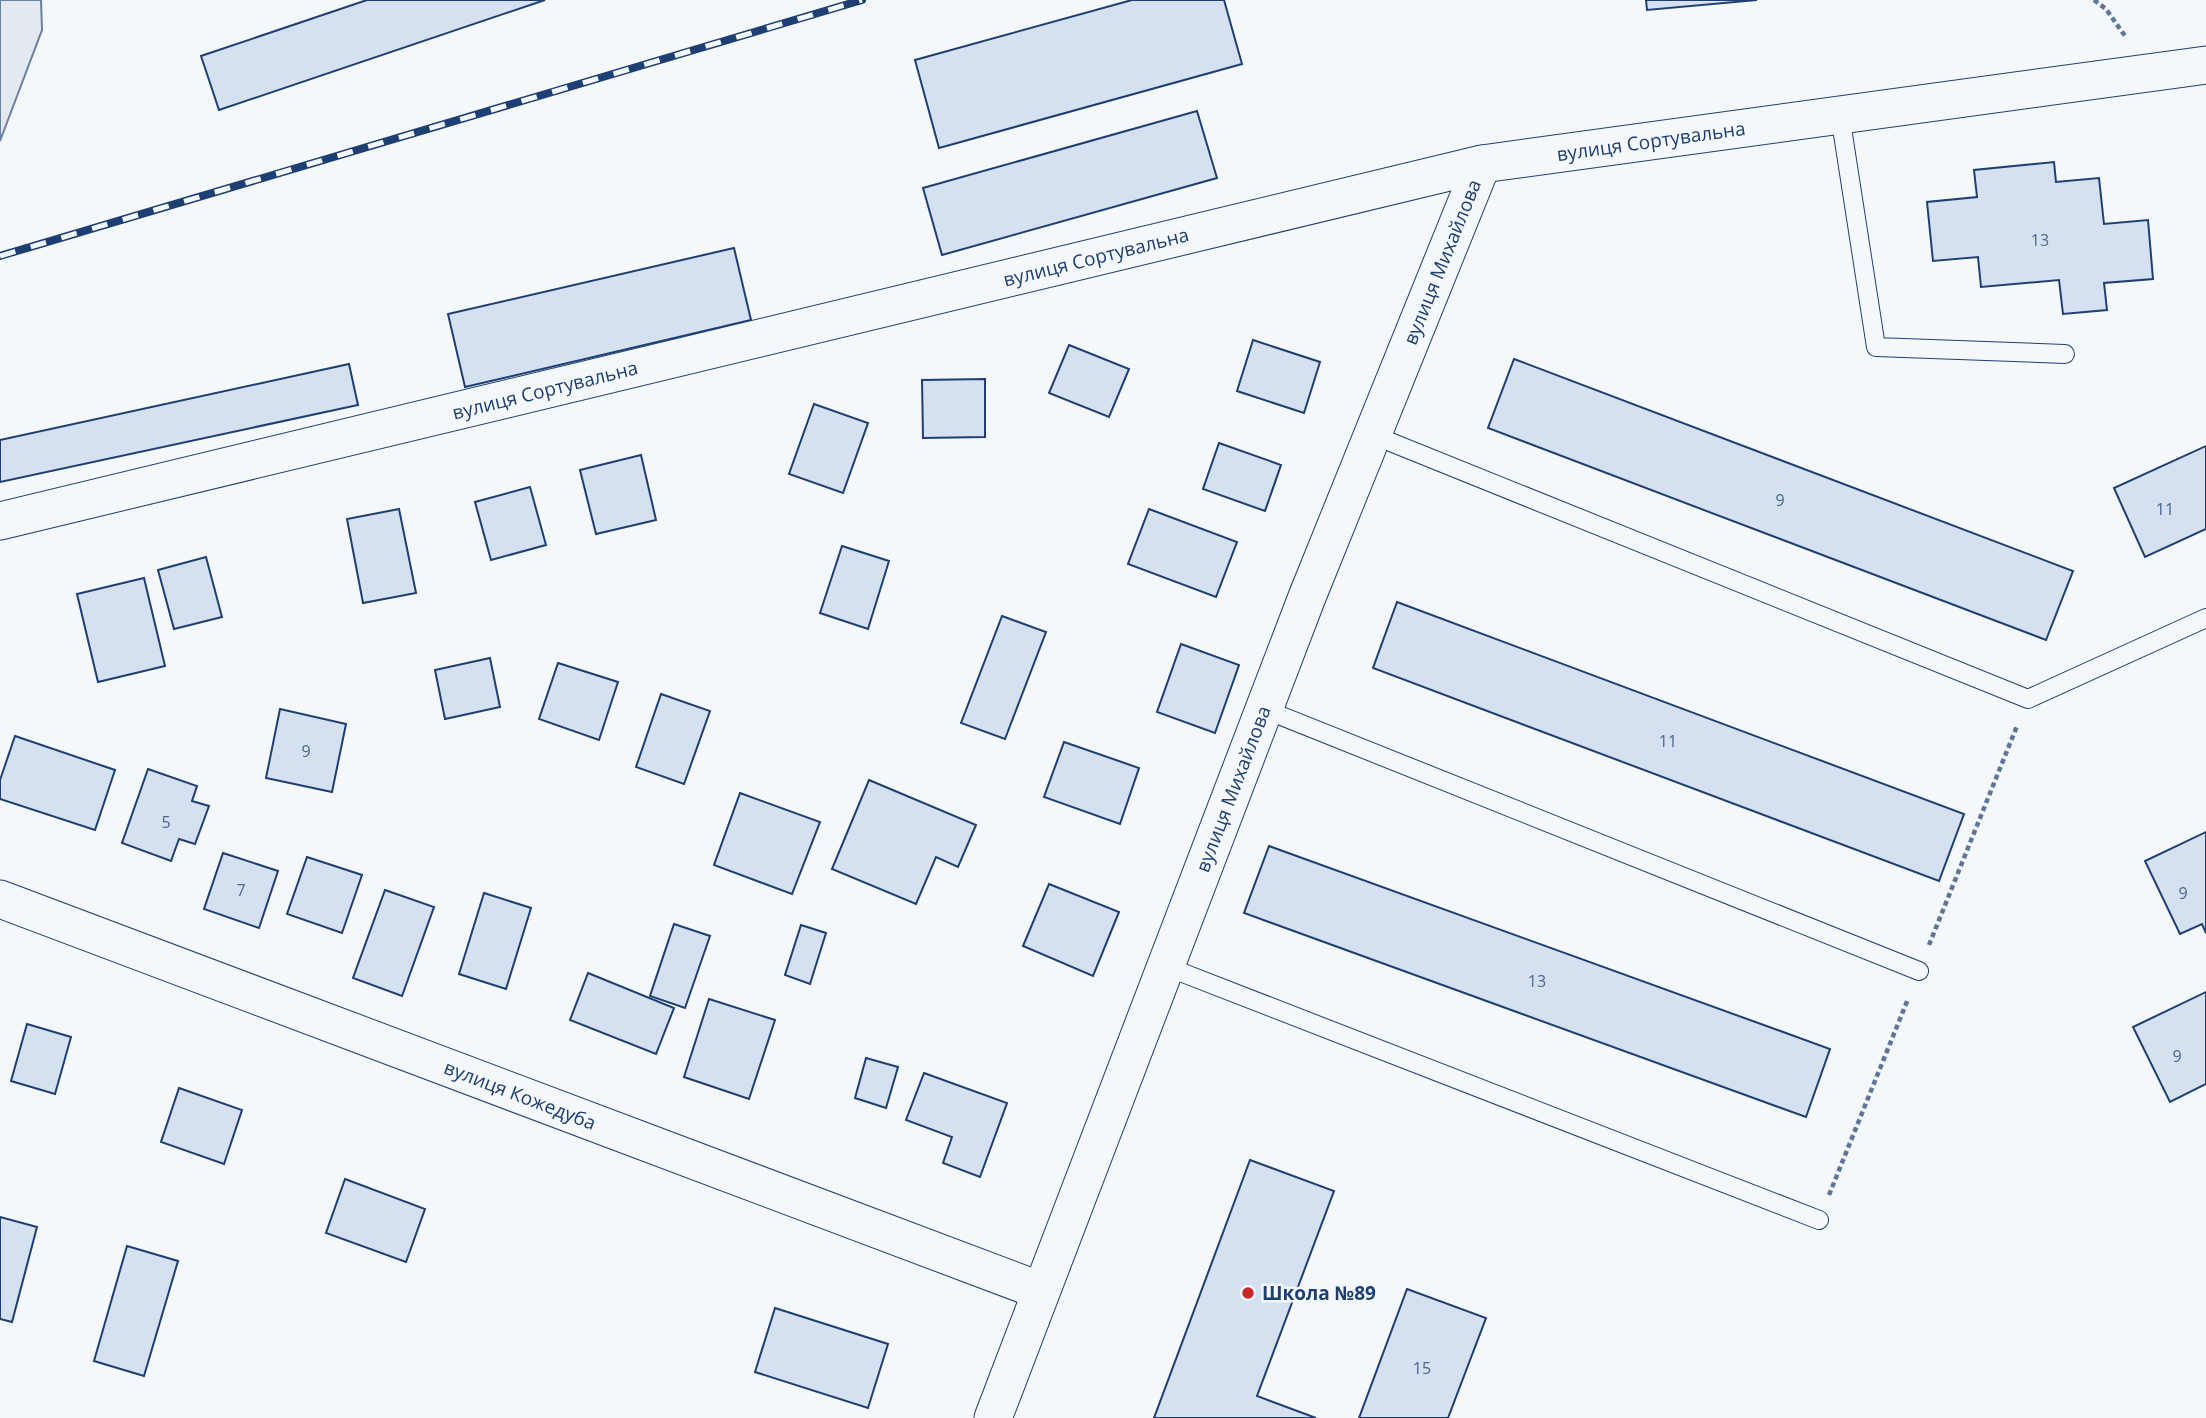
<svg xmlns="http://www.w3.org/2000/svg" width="2206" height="1418" font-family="'Open Sans',sans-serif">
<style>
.green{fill:#e3e9f0;stroke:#687fa3;stroke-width:2}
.building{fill:#d5e0f0;stroke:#1d3f73;stroke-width:2}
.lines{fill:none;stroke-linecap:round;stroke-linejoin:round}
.service-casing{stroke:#1d3f73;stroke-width:20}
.minor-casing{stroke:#1d3f73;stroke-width:39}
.path{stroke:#5e769c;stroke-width:4.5;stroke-dasharray:5 3.5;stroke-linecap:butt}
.service{stroke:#f4f7fb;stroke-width:18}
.minor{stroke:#f4f7fb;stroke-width:37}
.rail-casing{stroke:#1d3f73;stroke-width:8}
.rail{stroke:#f4f7fb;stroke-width:5;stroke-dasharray:16;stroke-linecap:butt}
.poi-dot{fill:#c62828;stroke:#f4f7fb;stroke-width:2.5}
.labels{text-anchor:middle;stroke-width:5;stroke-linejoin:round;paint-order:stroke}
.number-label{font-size:16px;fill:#4b6792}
.street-label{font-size:19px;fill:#1d3f73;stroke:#f4f7fb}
.poi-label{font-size:19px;font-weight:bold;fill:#1d3f73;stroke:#f4f7fb;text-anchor:start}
</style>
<rect width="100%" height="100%" fill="#f4f7fb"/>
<path class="green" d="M0,0h41l1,30 -42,111z"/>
<g class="building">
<path d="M367,0h178l-326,110 -18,-54z"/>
<path d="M1132,0h92l18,64 -303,84 -24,-88z"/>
<path d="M1646,0h111l-110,10z"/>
<path d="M1197,111l20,67 -275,77 -19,-67z"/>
<path d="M2054,162l2,20 43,-4 5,46 44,-4 5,59 -49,4 3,27 -44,4 -4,-34 -78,7 -3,-30 -45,4 -6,-59 50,-5 -3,-27z"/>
<path d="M734,248l17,72 -286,67 -17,-73z"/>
<path d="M1253,340l67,22 -16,51 -67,-22z"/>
<path d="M1069,345l60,24 -20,48 -60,-24z"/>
<path d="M1514,359l559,212 -27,69 -558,-212z"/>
<path d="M349,364l9,41 -358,77v-42z"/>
<path d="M985,379v58l-62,1 -1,-58z"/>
<path d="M814,404l54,19 -25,70 -54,-19z"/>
<path d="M1219,443l62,22 -16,46 -62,-22z"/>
<path d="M2206,446v83l-61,28 -31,-69z"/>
<path d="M641,455l15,65 -60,14 -16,-64z"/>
<path d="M530,487l16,58 -55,15 -16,-58z"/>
<path d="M399,509l17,84 -53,10 -16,-84z"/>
<path d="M1149,509l88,33 -21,55 -88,-33z"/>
<path d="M842,546l47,15 -21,68 -48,-16z"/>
<path d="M206,557l16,60 -48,12 -16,-59z"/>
<path d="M144,578l21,88 -67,16 -21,-88z"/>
<path d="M1397,602l567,212 -25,67 -566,-213z"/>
<path d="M1002,616l44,16 -41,107 -44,-16z"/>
<path d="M1181,644l58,21 -24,68 -58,-21z"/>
<path d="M490,658l10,49 -55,12 -10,-49z"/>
<path d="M558,663l60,19 -19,58 -60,-21z"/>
<path d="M661,694l49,17 -26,73 -48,-17z"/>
<path d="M280,709l66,15 -14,68 -66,-14z"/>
<path d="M15,736l100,34 -20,60 -95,-31v-19z"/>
<path d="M1064,742l75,26 -19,56 -76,-27z"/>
<path d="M148,769l49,17 -5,15 17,5 -14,38 -16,-5 -8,22 -49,-18z"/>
<path d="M869,780l107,45 -18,42 -22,-10 -20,47 -84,-35z"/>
<path d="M740,793l80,29 -28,72 -78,-29z"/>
<path d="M2206,832v101l-4,-9 -22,10 -35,-73z"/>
<path d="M1269,846l561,203 -24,68 -562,-204z"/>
<path d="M223,853l55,18 -19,57 -55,-19z"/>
<path d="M307,857l55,18 -20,58 -55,-19z"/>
<path d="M1049,884l70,28 -26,64 -70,-30z"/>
<path d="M385,890l49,17 -32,89 -49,-18z"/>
<path d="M484,893l47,15 -25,81 -47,-15z"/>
<path d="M674,924l36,12 -25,72 -35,-12z"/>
<path d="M801,925l25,8 -16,51 -25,-9z"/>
<path d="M588,973l86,35 -18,46 -86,-34z"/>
<path d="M2206,992v92l-36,18 -37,-75z"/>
<path d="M709,999l66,21 -26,79 -65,-22z"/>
<path d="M27,1024l44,13 -16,57 -44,-13z"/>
<path d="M866,1058l32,9 -12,41 -31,-10z"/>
<path d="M924,1073l83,30 -27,74 -37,-14 9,-26 -46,-17z"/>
<path d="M179,1088l63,22 -18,54 -63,-22z"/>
<path d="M1250,1160l84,31 -77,205 59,22h-162z"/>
<path d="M345,1179l80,30 -19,53 -80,-29z"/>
<path d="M0,1217l37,10 -25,95 -12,-3z"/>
<path d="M127,1246l51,15 -34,115 -50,-15z"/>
<path d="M1407,1289l79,29 -38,100h-89z"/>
<path d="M775,1308l113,36 -20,64 -113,-36z"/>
</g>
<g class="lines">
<defs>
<g id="service">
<path d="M1840,115l36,232 189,7"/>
<path d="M1373,435l655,264 178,-81"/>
<path d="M1264,709l655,262"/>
<path d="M1165,966l654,254"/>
</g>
<g id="minor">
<path d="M0,521l1482,-357 724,-99"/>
<path d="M0,899l1041,392"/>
<path d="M993,1418l314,-821 175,-433"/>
</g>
</defs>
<use href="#service" class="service-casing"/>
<use href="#minor" class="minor-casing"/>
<g class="path">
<path d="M2094,0l12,9 19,27"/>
<path d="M1929,945l88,-219"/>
<path d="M1829,1195l79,-196"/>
</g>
<use href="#service" class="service"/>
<use href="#minor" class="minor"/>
<defs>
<path id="rail" d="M0,256l862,-256"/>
</defs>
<use href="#rail" class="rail-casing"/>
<use href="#rail" class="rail"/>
</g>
<circle class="poi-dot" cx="1248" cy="1293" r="7"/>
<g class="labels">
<g class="number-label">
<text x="2040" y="246">13</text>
<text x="1780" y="506">9</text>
<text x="2165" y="515">11</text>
<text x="1668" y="747">11</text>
<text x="306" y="757">9</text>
<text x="166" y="828">5</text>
<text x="241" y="896">7</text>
<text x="2183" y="899">9</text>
<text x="1537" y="987">13</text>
<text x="2177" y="1062">9</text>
<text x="1422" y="1374">15</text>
</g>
<g class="street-label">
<text transform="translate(1651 141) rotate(-8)" y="7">вулиця Сортувальна</text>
<text transform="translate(1096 257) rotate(-14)" y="7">вулиця Сортувальна</text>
<text transform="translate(1442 262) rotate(-68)" y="7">вулиця Михайлова</text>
<text transform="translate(545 390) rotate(-14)" y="7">вулиця Сортувальна</text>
<text transform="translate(1233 789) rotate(-69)" y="7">вулиця Михайлова</text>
<text transform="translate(520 1095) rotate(21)" y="7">вулиця Кожедуба</text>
</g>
<g class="poi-label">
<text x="1262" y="1300">Школа №89</text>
</g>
</g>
</svg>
